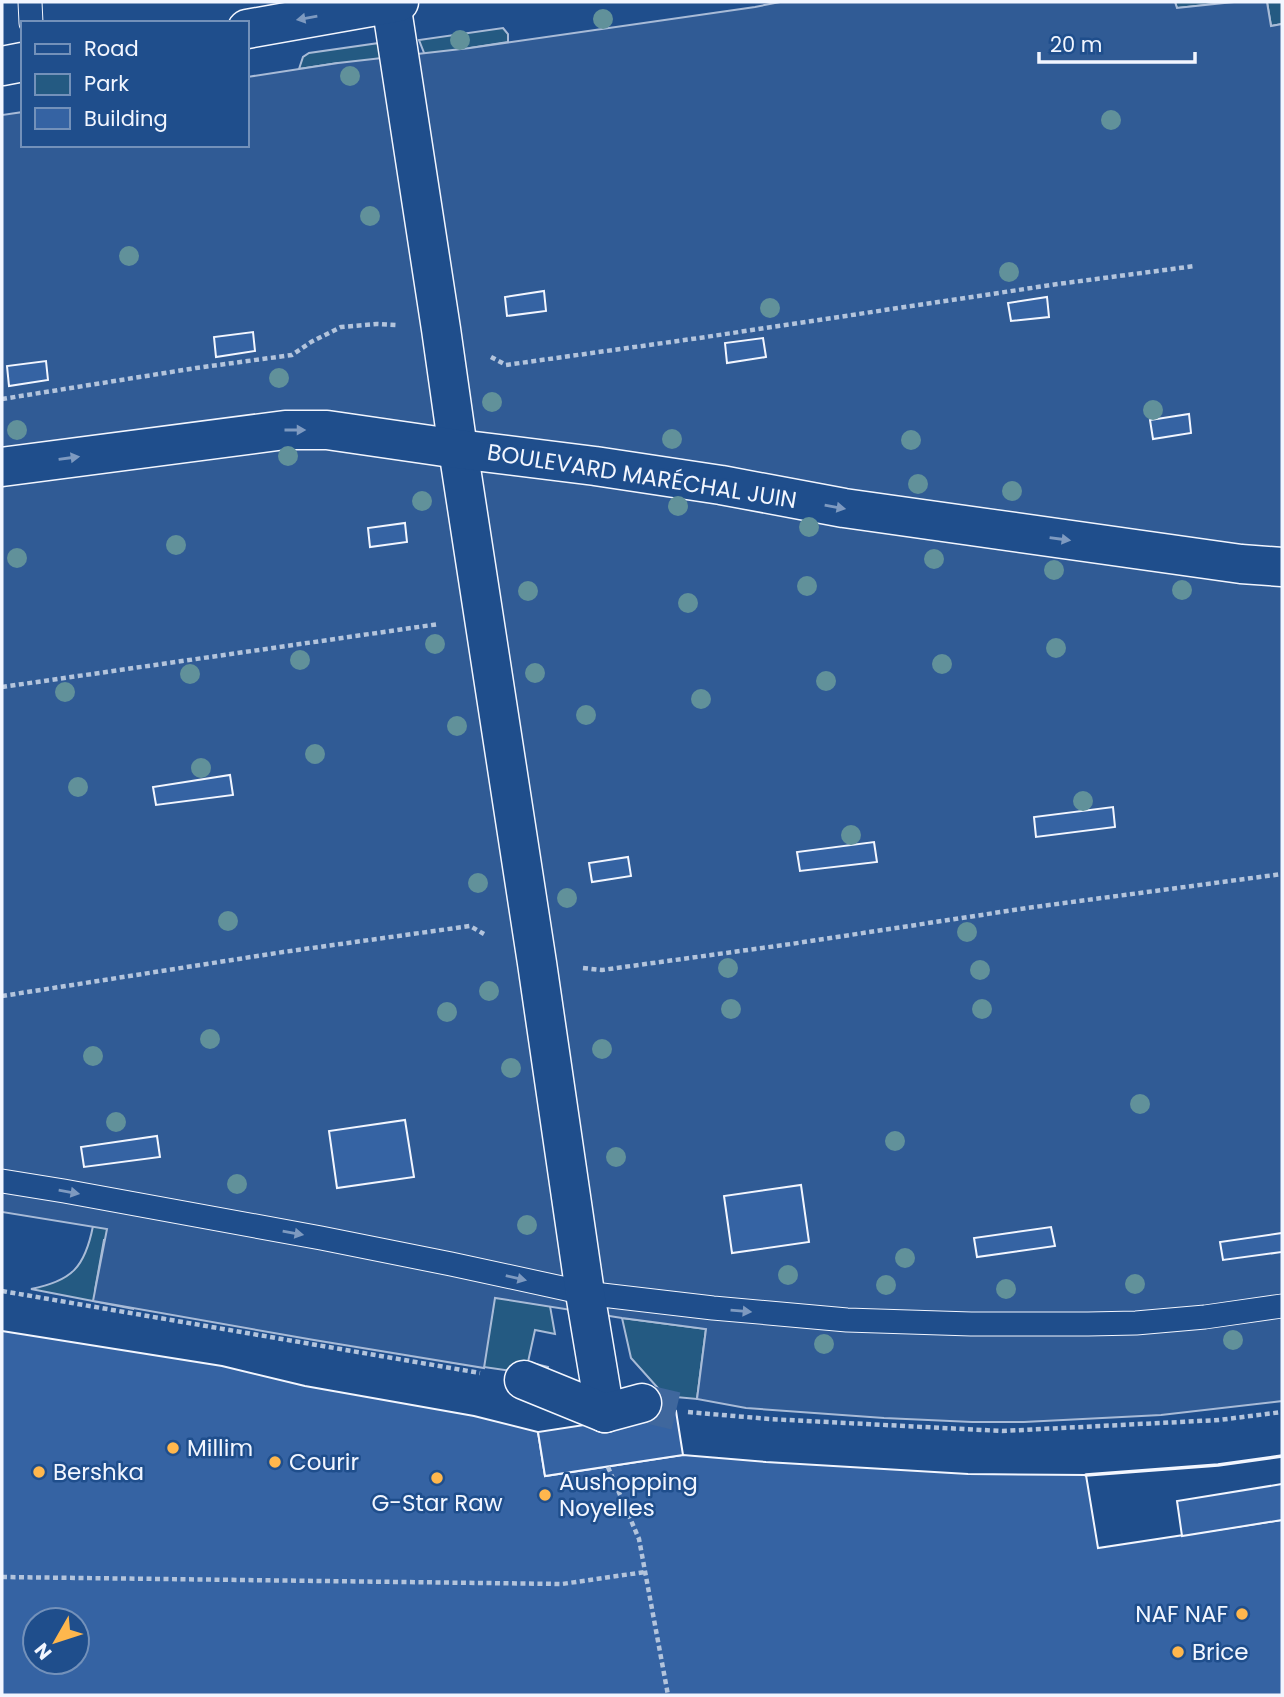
<svg xmlns="http://www.w3.org/2000/svg" width="1284" height="1697" font-family="Poppins,sans-serif">
<style>
.green{fill:#245a82;stroke:#a8bbd7;stroke-width:2}
.parking{fill:#305b95;stroke:#a8bbd7;stroke-width:2}
.building{fill:#3563a3;stroke:#f2f6ff;stroke-width:2;fill-rule:evenodd}
.lines{fill:none;stroke-linecap:round;stroke-linejoin:round}
.street-tunnel{stroke:#3f679d;stroke-width:38;stroke-dasharray:38 19;stroke-linecap:butt}
.lane-casing{stroke:#f2f6ff;stroke-width:25}
.street-casing{stroke:#f2f6ff;stroke-width:41}
.path{stroke:#b3c4dc;stroke-width:4.5;stroke-dasharray:5 3.5;stroke-linecap:butt}
.lane{stroke:#1f4e8c;stroke-width:23}
.street{stroke:#1f4e8c;stroke-width:38}
.wall{stroke:#f2f6ff;stroke-width:3.5}
.tree{fill:#61919a}
.oneway{fill:#7e9ac0}
.poi-dot{fill:#ffb74d;stroke:#1f4e8c;stroke-width:2.5}
.labels{text-anchor:middle;stroke-width:5;stroke-linejoin:round;paint-order:stroke}
.street-label{font-size:23px;fill:#f2f6ff;stroke:#1f4e8c}
.poi-label{font-size:23px;fill:#f2f6ff;stroke:#1f4e8c;text-anchor:start}
</style>
<rect width="100%" height="100%" fill="#1f4e8c"/>
<g class="green">
<path d="M1175,2h59l-57,6z"/>
<path d="M1267,2h15v22l-11,2z"/>
<path d="M503,28l5,6v8l-38,6 -40,20 -11,-28z"/>
<path d="M386,42l-4,40 -44,-19 -39,6 4,-12 6,-4z"/>
<path d="M93,1226l53,9 -42,5 -9,50 39,19 -103,-20c41,-8 54,-22 62,-63z"/>
<path d="M494,1297l56,9 5,28 -20,-4 -7,32 20,5 -2,9 -97,-14 2,-9 33,6 9,-51 -34,-7z"/>
<path d="M622,1318l84,11 -9,70 -32,-3 -34,-38z"/>
</g>
<path class="parking" d="M780,2h395l2,6 57,-6h33l4,24 11,-2v1377l-121,14 -137,7h-52l-88,-4 -138,-10 -49,-9 9,-70 -84,-11 -127,-20 -11,70 -170,-28 -221,-39 14,-72 -105,-17v-1097l21,-3v33h224v-68l91,-14 132,-15 285,-41z"/>
<g class="building">
<path d="M544,291l2,20 -39,5 -2,-19z"/>
<path d="M1047,297l2,20 -38,4 -3,-18z"/>
<path d="M253,332l2,19 -39,6 -2,-20z"/>
<path d="M763,338l3,19 -39,6 -2,-20z"/>
<path d="M46,361l2,19 -39,6 -2,-20z"/>
<path d="M1189,414l2,19 -38,6 -3,-19z"/>
<path d="M405,523l2,19 -37,5 -2,-19z"/>
<path d="M230,775l3,20 -77,10 -3,-18z"/>
<path d="M1113,807l2,20 -79,10 -2,-20z"/>
<path d="M874,842l3,20 -77,9 -3,-19z"/>
<path d="M628,857l3,19 -39,6 -3,-19z"/>
<path d="M405,1120l9,57 -77,11 -8,-57z"/>
<path d="M157,1136l3,21 -76,10 -3,-20z"/>
<path d="M801,1185l8,57 -77,11 -8,-57z"/>
<path d="M1051,1227l4,19 -78,11 -3,-19z"/>
<path d="M1282,1233v19l-59,8 -3,-18z"/>
<path d="M2,1331l220,35 83,20 169,30 64,16 7,44 138,-21 83,7 202,12 118,1 12,73 184,-28v175h-1280zM35,1620h42v42h-42z"/>
<path d="M676,1411l7,44 -138,21 -7,-44z"/>
<path d="M1282,1484v36l-100,16 -5,-35z"/>
</g>
<g class="lines">
<path class="street-tunnel" d="M642,1403l34,8"/>
<defs>
<g id="lane">
<path d="M30,2l1,21"/>
<path d="M2,1181l62,10 257,47 130,26 134,29 128,15 134,12 124,4h117l48,-1 69,-6 77,-11"/>
</g>
<g id="street">
<path d="M391,3l50,326 17,120 79,514 48,330 20,120"/>
<path d="M247,29l152,-27"/>
<path d="M2,66l21,-4"/>
<path d="M2,467l283,-37h42l131,19 137,17 126,19 123,23 397,56 41,3"/>
<path d="M524,1380l81,33 37,-10"/>
</g>
</defs>
<use href="#lane" class="lane-casing"/>
<use href="#street" class="street-casing"/>
<g class="path">
<path d="M491,357l15,8 193,-27 359,-54 137,-18"/>
<path d="M2,399l194,-31 96,-13 19,-13 30,-15 36,-3 19,1"/>
<path d="M2,687l437,-63"/>
<path d="M583,968l19,2 189,-26 236,-36 255,-34"/>
<path d="M2,996l281,-44 187,-26 14,8"/>
<path d="M2,1291l478,82"/>
<path d="M688,1412l81,7 233,12 217,-11 63,-8"/>
<path d="M608,1467l31,72 29,156"/>
<path d="M2,1577l560,7 83,-12"/>
</g>
<use href="#lane" class="lane"/>
<use href="#street" class="street"/>
<path class="wall" d="M1086,1475l132,-10 64,-9"/>
</g>
<g class="tree">
<circle cx="603" cy="19" r="10"/>
<circle cx="460" cy="40" r="10"/>
<circle cx="350" cy="76" r="10"/>
<circle cx="1111" cy="120" r="10"/>
<circle cx="370" cy="216" r="10"/>
<circle cx="129" cy="256" r="10"/>
<circle cx="1009" cy="272" r="10"/>
<circle cx="770" cy="308" r="10"/>
<circle cx="279" cy="378" r="10"/>
<circle cx="492" cy="402" r="10"/>
<circle cx="1153" cy="410" r="10"/>
<circle cx="17" cy="430" r="10"/>
<circle cx="672" cy="439" r="10"/>
<circle cx="911" cy="440" r="10"/>
<circle cx="288" cy="456" r="10"/>
<circle cx="918" cy="484" r="10"/>
<circle cx="1012" cy="491" r="10"/>
<circle cx="422" cy="501" r="10"/>
<circle cx="678" cy="506" r="10"/>
<circle cx="809" cy="527" r="10"/>
<circle cx="176" cy="545" r="10"/>
<circle cx="17" cy="558" r="10"/>
<circle cx="934" cy="559" r="10"/>
<circle cx="1054" cy="570" r="10"/>
<circle cx="807" cy="586" r="10"/>
<circle cx="1182" cy="590" r="10"/>
<circle cx="528" cy="591" r="10"/>
<circle cx="688" cy="603" r="10"/>
<circle cx="435" cy="644" r="10"/>
<circle cx="1056" cy="648" r="10"/>
<circle cx="300" cy="660" r="10"/>
<circle cx="942" cy="664" r="10"/>
<circle cx="535" cy="673" r="10"/>
<circle cx="190" cy="674" r="10"/>
<circle cx="826" cy="681" r="10"/>
<circle cx="65" cy="692" r="10"/>
<circle cx="701" cy="699" r="10"/>
<circle cx="586" cy="715" r="10"/>
<circle cx="457" cy="726" r="10"/>
<circle cx="315" cy="754" r="10"/>
<circle cx="201" cy="768" r="10"/>
<circle cx="78" cy="787" r="10"/>
<circle cx="1083" cy="801" r="10"/>
<circle cx="851" cy="835" r="10"/>
<circle cx="478" cy="883" r="10"/>
<circle cx="567" cy="898" r="10"/>
<circle cx="228" cy="921" r="10"/>
<circle cx="967" cy="932" r="10"/>
<circle cx="728" cy="968" r="10"/>
<circle cx="980" cy="970" r="10"/>
<circle cx="489" cy="991" r="10"/>
<circle cx="731" cy="1009" r="10"/>
<circle cx="982" cy="1009" r="10"/>
<circle cx="447" cy="1012" r="10"/>
<circle cx="210" cy="1039" r="10"/>
<circle cx="602" cy="1049" r="10"/>
<circle cx="93" cy="1056" r="10"/>
<circle cx="511" cy="1068" r="10"/>
<circle cx="1140" cy="1104" r="10"/>
<circle cx="116" cy="1122" r="10"/>
<circle cx="895" cy="1141" r="10"/>
<circle cx="616" cy="1157" r="10"/>
<circle cx="237" cy="1184" r="10"/>
<circle cx="527" cy="1225" r="10"/>
<circle cx="905" cy="1258" r="10"/>
<circle cx="788" cy="1275" r="10"/>
<circle cx="1135" cy="1284" r="10"/>
<circle cx="886" cy="1285" r="10"/>
<circle cx="1006" cy="1289" r="10"/>
<circle cx="1233" cy="1340" r="10"/>
<circle cx="824" cy="1344" r="10"/>
</g>
<defs><path id="oneway-solid" d="M-6-.8H1V-3.2L6.5 0L1 3.2V.8H-6Z" transform="scale(1.75)"/></defs>
<g class="oneway">
<use href="#oneway-solid" transform="translate(307 18) rotate(170)"/>
<use href="#oneway-solid" transform="translate(295 430)"/>
<use href="#oneway-solid" transform="translate(69 458) rotate(-8)"/>
<use href="#oneway-solid" transform="translate(835 507) rotate(10)"/>
<use href="#oneway-solid" transform="translate(1060 539) rotate(8)"/>
<use href="#oneway-solid" transform="translate(69 1192) rotate(10)"/>
<use href="#oneway-solid" transform="translate(293 1233) rotate(10)"/>
<use href="#oneway-solid" transform="translate(516 1278) rotate(13)"/>
<use href="#oneway-solid" transform="translate(741 1311) rotate(5)"/>
</g>
<g class="poi-dot">
<circle cx="173" cy="1448" r="7"/>
<circle cx="275" cy="1462" r="7"/>
<circle cx="39" cy="1472" r="7"/>
<circle cx="437" cy="1478" r="7"/>
<circle cx="545" cy="1495" r="7"/>
<circle cx="1242" cy="1614" r="7"/>
<circle cx="1178" cy="1652" r="7"/>
</g>
<g class="labels">
<g class="street-label">
<text transform="translate(642 476) rotate(9)" y="8">BOULEVARD MARÉCHAL JUIN</text>
</g>
<g class="poi-label">
<text x="187" y="1456">Millim</text>
<text x="289" y="1470">Courir</text>
<text x="53" y="1480">Bershka</text>
<text x="559" y="1490">Aushopping<tspan x="559" dy="26">Noyelles</tspan></text>
<text x="437" y="1511" text-anchor="middle">G-Star Raw</text>
<text x="1228" y="1622" text-anchor="end">NAF NAF</text>
<text x="1192" y="1660">Brice</text>
</g>
</g>
<rect width="1284" height="1697" fill="none" stroke="#f2f6ff" stroke-width="7"/>
<rect x="21" y="21" width="228" height="126" fill="#1f4e8c" stroke="#7391ba" stroke-width="2"/>
<rect x="35" y="44" width="35" height="10" fill="#1f4e8c" stroke="#7391ba" stroke-width="2"/>
<text x="84" y="56" font-size="21" fill="#f2f6ff">Road</text>
<rect x="35" y="74" width="35" height="21" fill="#245a82" stroke="#7391ba" stroke-width="2"/>
<text x="84" y="91" font-size="21" fill="#f2f6ff">Park</text>
<rect x="35" y="108" width="35" height="21" fill="#3563a3" stroke="#7391ba" stroke-width="2"/>
<text x="84" y="126" font-size="21" fill="#f2f6ff">Building</text>
<g transform="translate(56 1641) rotate(231)"><circle r="33" fill="#1f4e8c" stroke="#7391ba" stroke-width="2"/>
<path d="M0-5L12 26L0 18L-12 26Z" fill="#ffb74d"/>
<text y="-10" font-size="19" font-weight="bold" text-anchor="middle" fill="#f2f6ff">N</text>
</g>
<path d="M1039 52v10h156v-10" fill="none" stroke="#f2f6ff" stroke-width="3.5"/>
<text x="1050" y="52" font-size="21" fill="#f2f6ff" stroke="#1f4e8c" stroke-width="5" paint-order="stroke">20 m</text>
</svg>
